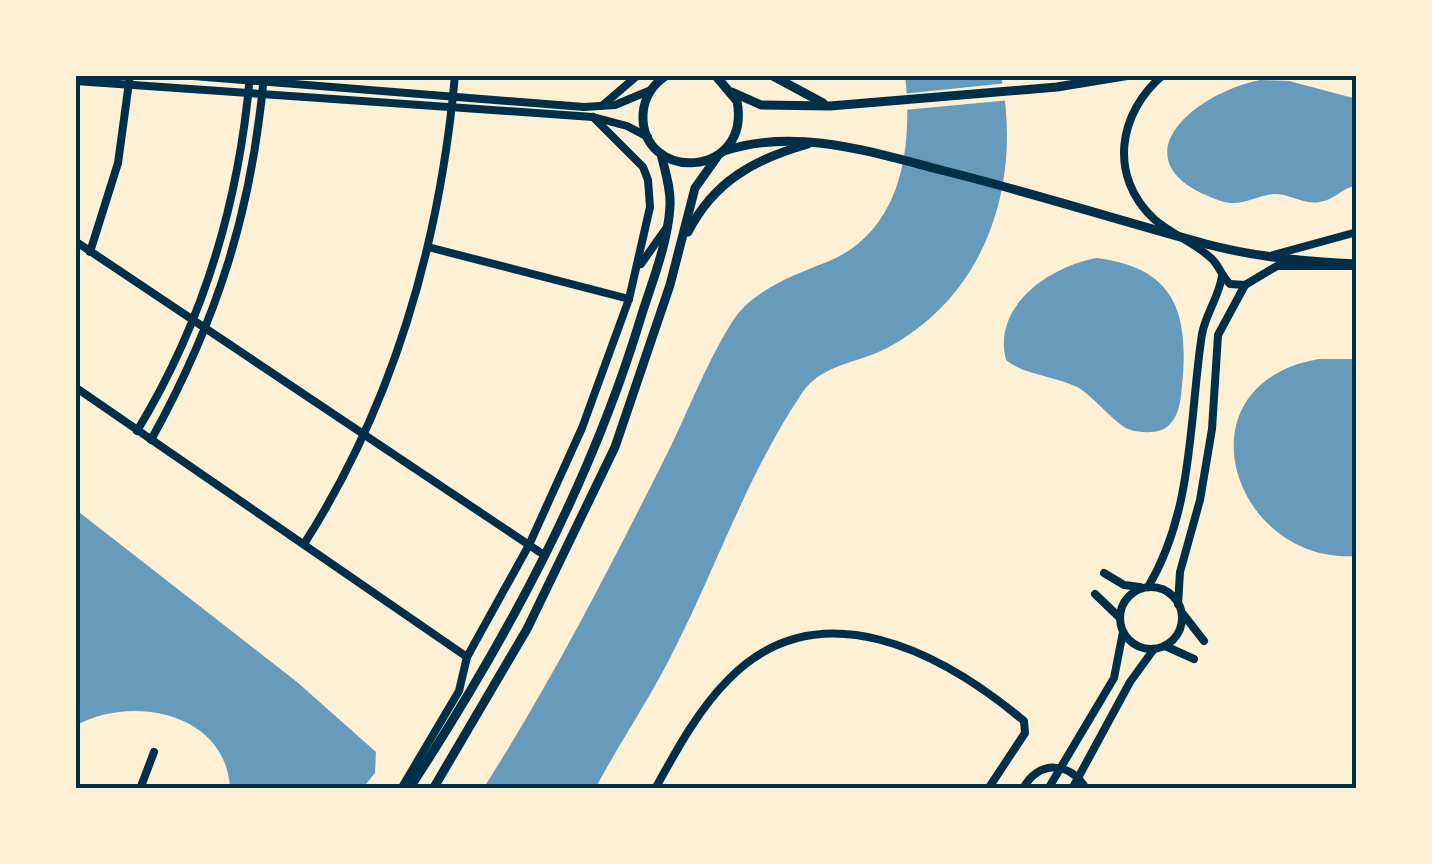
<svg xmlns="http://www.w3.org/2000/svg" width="1432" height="864" font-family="Bitter,serif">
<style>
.water{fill:#669bbc}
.pier{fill:#fdf0d5}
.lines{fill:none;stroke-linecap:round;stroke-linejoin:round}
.minor{stroke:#003049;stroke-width:8}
.tertiary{stroke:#003049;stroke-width:9}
.neatline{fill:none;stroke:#003049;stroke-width:4}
</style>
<rect width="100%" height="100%" fill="#fdf0d5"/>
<g class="water">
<path d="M905,75h96c21,107 -13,219 -114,273 -30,16 -64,15 -85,45 -53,79 -83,167 -125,251 -24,50 -56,96 -82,145h-112c67,-105 123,-214 179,-325 24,-47 42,-97 70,-142 20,-32 62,-47 95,-60 76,-31 86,-116 78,-187z"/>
<path d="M1260,80l29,1 68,18 -3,87c-13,3 -20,14 -34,16 -15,3 -30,-8 -46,-8 -18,1 -34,14 -53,7 -107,-36 -33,-106 39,-121z"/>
<path d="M1096,258c73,9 92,47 87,117 -2,17 -1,39 -15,51 -9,8 -26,7 -37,4 -15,-4 -36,-33 -54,-43 -22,-11 -53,-12 -71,-27 -14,-55 44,-93 90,-102z"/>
<path d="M1319,359h38v197c-125,9 -183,-172 -38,-197z"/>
<path d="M75,509l222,173 79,70 -1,21 -13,16h-132c-3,-77 -100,-95 -155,-63z"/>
</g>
<path class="pier" d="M1008,83l3,17 -107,10 -2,-16z"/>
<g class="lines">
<g class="minor">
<path d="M180,75l404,32 31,-2 36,-15"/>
<path d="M1163,75c-45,38 -55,101 -9,144 18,16 42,24 58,40 8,8 10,18 18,25l15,1 32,-19h79"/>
<path d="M75,81l518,36 34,9 21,11"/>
<path d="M603,105l35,-30"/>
<path d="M75,241l469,314"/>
<path d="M428,247l201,52"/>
<path d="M90,252l28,-89 12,-88"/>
<path d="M1273,255l84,-23"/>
<path d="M641,264l26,-37"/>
<path d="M75,387l392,270"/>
<path d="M137,431c67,-110 102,-228 113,-356"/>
<path d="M151,440c66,-119 101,-229 113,-365"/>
<path d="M304,544c90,-141 136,-303 151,-469"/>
<path d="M1104,573l20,12 16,2"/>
<path d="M1148,587c46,-77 41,-168 54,-253 4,-21 17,-37 20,-58"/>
<circle cx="1151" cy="618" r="31"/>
<path d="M1095,594l25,24"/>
<path d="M1178,604l2,-32 20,-72 12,-71 6,-94 27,-50"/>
<path d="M1183,614l21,27"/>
<path d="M1165,646l29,13"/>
<path d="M140,789l14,-37"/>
<path d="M401,789l58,-98 8,-34 62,-112 53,-117 47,-129 21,-92 -2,-27 -5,-13 -50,-50"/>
<path d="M655,789c21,-38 43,-79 73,-109 91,-94 215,-27 296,41l1,12 -37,56"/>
<path d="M1023,789c14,-29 48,-28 63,0"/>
<path d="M1048,789l66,-111 9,-46"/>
<path d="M1072,789l58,-107 24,-33"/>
</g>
<g class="tertiary">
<path d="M667,75c-14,9 -23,23 -24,39 -3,69 109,65 94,-13l-22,-26"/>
<path d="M771,75l52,28"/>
<path d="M732,92l29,13 69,1 227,-19 73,-12"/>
<path d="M724,151c72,-24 147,1 217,19 89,22 176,50 265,74 49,13 100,18 151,20"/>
<path d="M688,232c26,-51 67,-73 120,-88"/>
<path d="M409,789c96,-147 181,-303 232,-472 11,-35 27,-74 29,-111 1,-18 -5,-35 -9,-52"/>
<path d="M433,789l94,-160 88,-182 55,-162 25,-97 22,-31"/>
</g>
</g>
<rect width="1432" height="864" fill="none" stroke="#fdf0d5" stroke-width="155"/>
<rect x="78" y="78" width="1276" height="708" class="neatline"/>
</svg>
